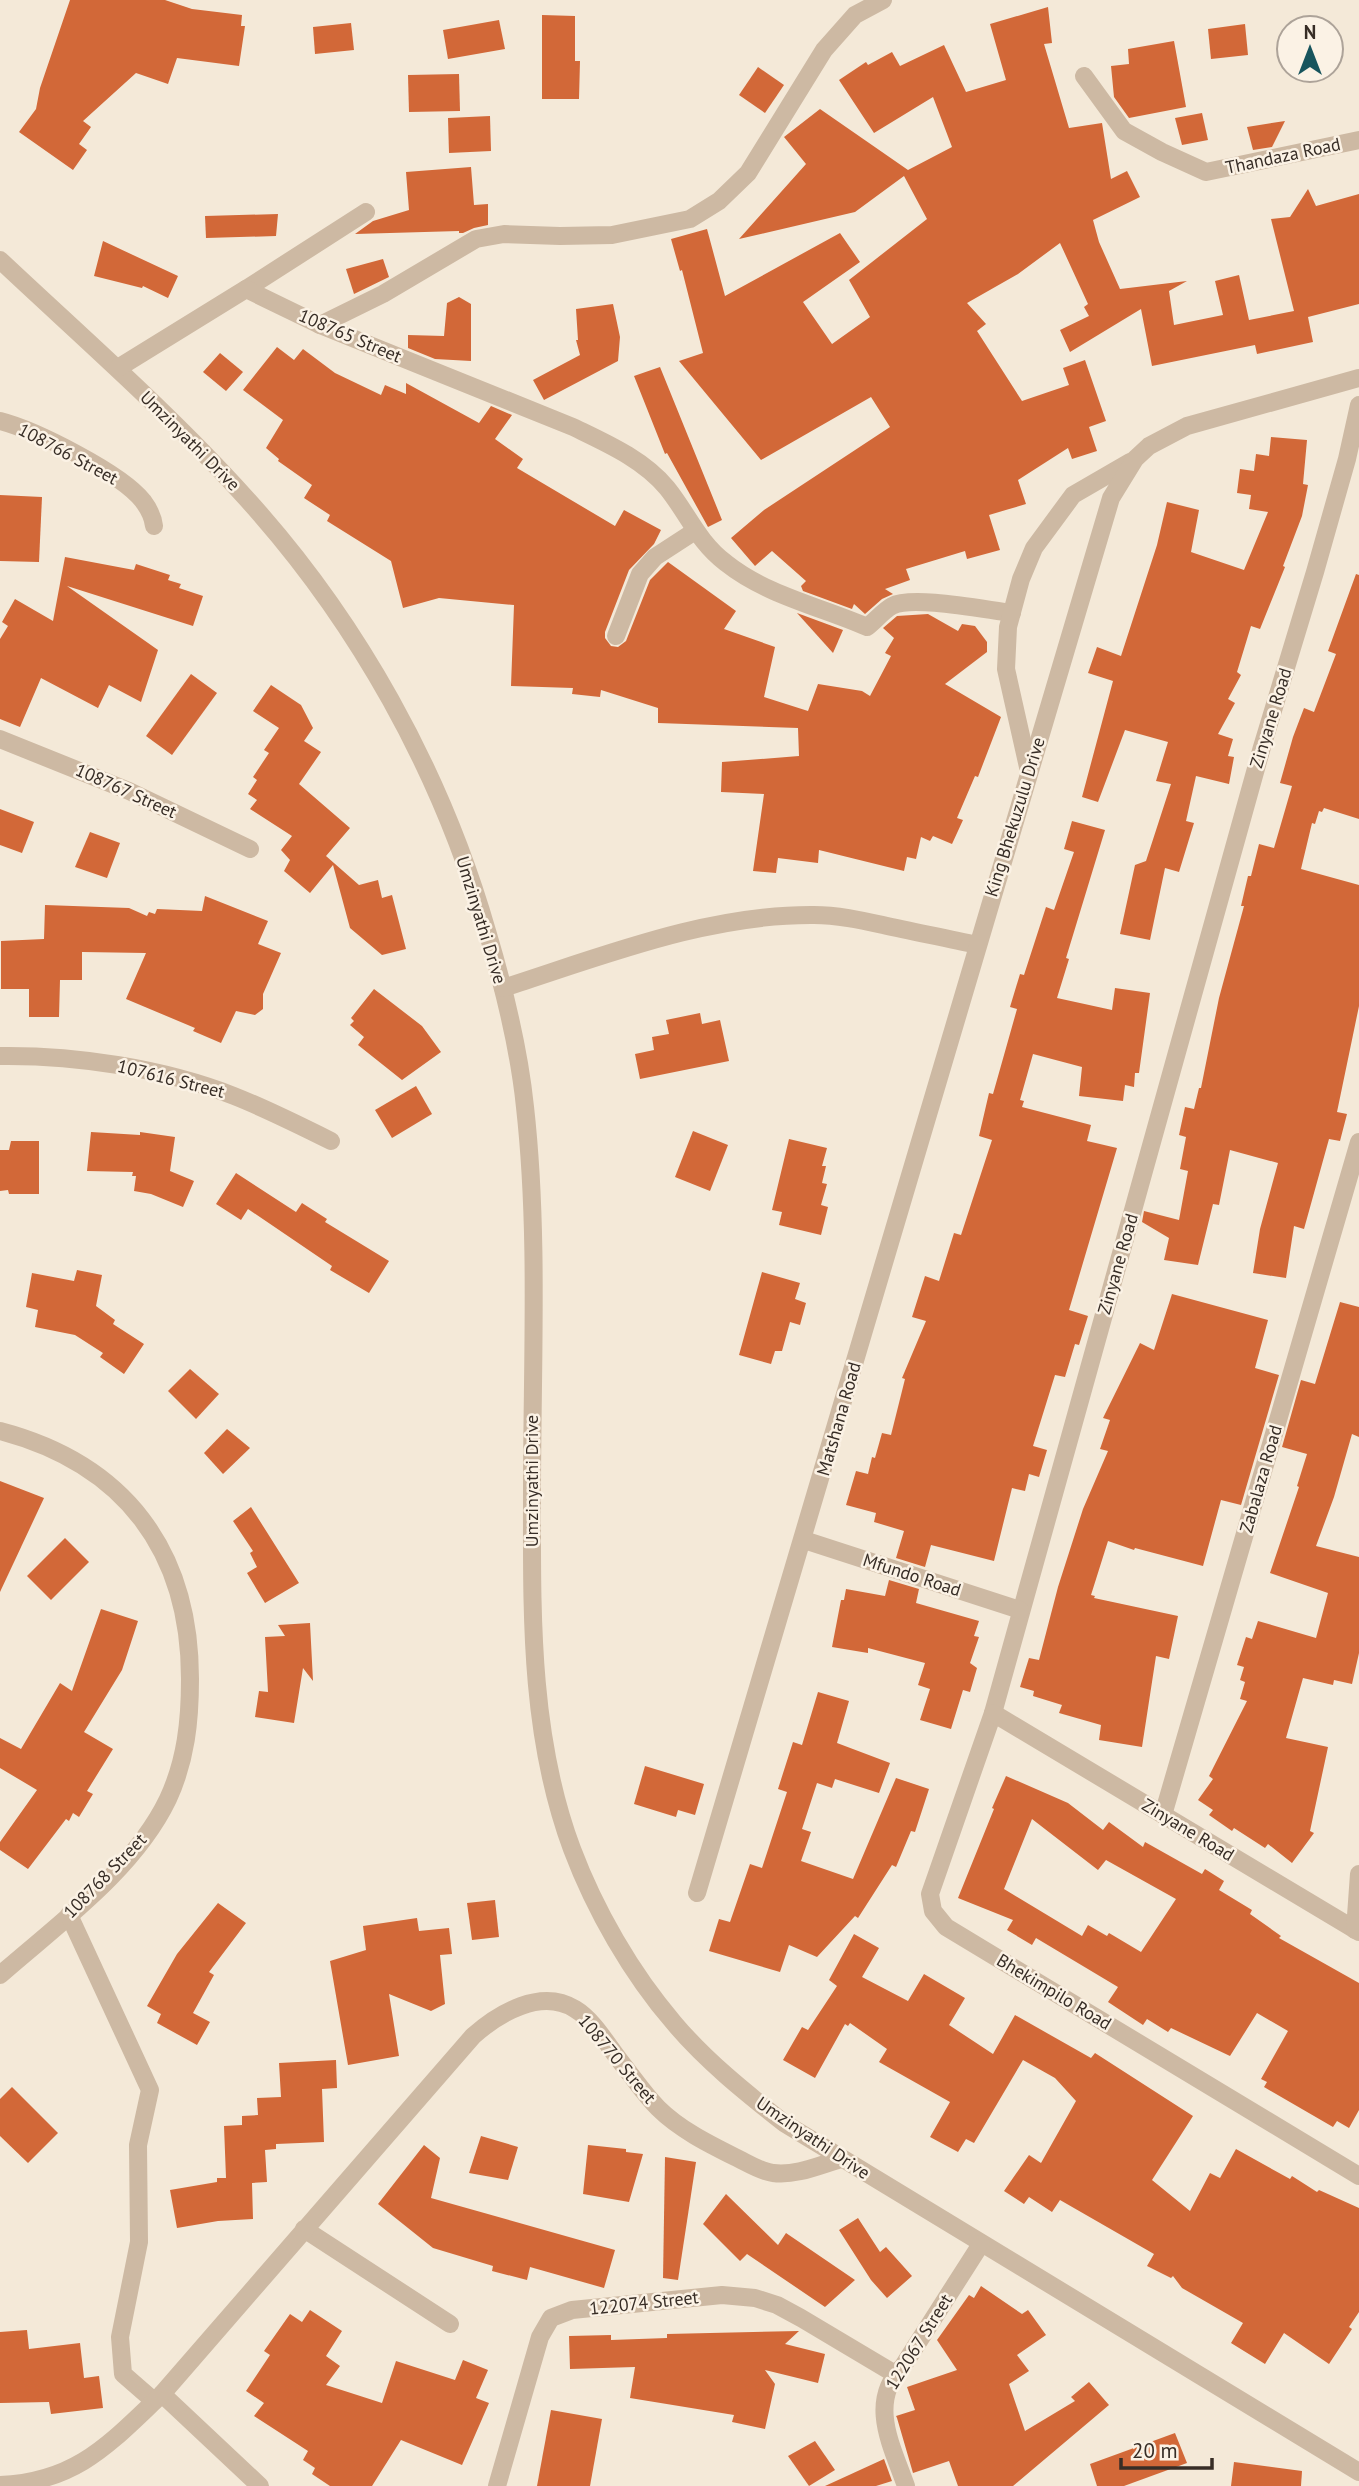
<svg xmlns="http://www.w3.org/2000/svg" width="1359" height="2486" font-family="'PT Sans',sans-serif">
<style>
.building{fill:#d26838;fill-rule:evenodd}
.lines{fill:none;stroke-linecap:round;stroke-linejoin:round}
.minor{stroke:#cdb9a3;stroke-width:18}
.labels{text-anchor:middle;stroke-width:5;stroke-linejoin:round;paint-order:stroke}
.street-label{font-size:18px;fill:#372d26;stroke:#fbf2e5}
</style>
<rect width="100%" height="100%" fill="#f4e9d8"/>
<g class="building">
<path d="M70,0h95l27,9 50,6 -1,11h4l-6,40 -62,-8 -9,26 -32,-11 -53,48 8,6 -12,17 8,6 -14,20 -54,-38 17,-23 4,-21z"/>
<path d="M1048,7l4,36 -8,1 25,84 33,-5 9,56 16,-8 13,26 -47,23 6,22 21,47 67,-8 -18,10 5,34 49,-10 -8,-34 24,-6 10,45 45,-9 -23,-92 19,-2 18,-28 8,17 43,-12v110l-51,13 5,25 -56,12 -2,-9 -103,21 -11,-57 -71,43 -10,-22 29,-14 -5,-9 4,-3 -28,-61 -42,31 -51,29 19,21 -9,7 45,70 47,-16 -6,-17 22,-8 21,61 -17,6 8,24 -25,8 -4,-11 -50,32 8,24 -37,11 11,35 -33,9 -2,-8 -59,18 4,11 -25,9 8,5 -11,5 -17,15 -11,-10 -2,5 -49,-18 -2,-5 5,-5 -34,-30 -17,15 -24,-28 33,-28 126,-83 -19,-30 -110,63 -82,-99 24,-8 -21,-83 -2,1 -9,-32 36,-10 18,67 115,-63 20,29 -57,40 29,42 38,-27 -21,-37 78,-61 -23,-43 -49,36 -116,27 67,-75 -22,-27 36,-28 88,61 44,-23 -19,-50 -59,36 -35,-53 27,-18 2,3 24,-13 8,14 44,-21 22,47 40,-12 -16,-56z"/>
<path d="M542,15l33,1v45h5l-1,38h-37z"/>
<path d="M499,20l6,29 -57,10 -5,-29z"/>
<path d="M351,23l3,27 -39,4 -2,-27z"/>
<path d="M1245,24l3,31 -37,4 -3,-30z"/>
<path d="M1174,41l12,66 -57,11 -15,-21 -3,-31 18,-2 -1,-15z"/>
<path d="M758,67l26,18 -19,28 -26,-18z"/>
<path d="M459,74l1,37 -51,1 -1,-37z"/>
<path d="M1202,113l6,27 -26,5 -7,-27z"/>
<path d="M490,116l1,35 -42,2 -1,-35z"/>
<path d="M1285,121l-13,26 -19,3 -6,-23z"/>
<path d="M471,167l3,38 14,-1v21l-14,3 -11,5h-4v-2l-104,3 18,-13 36,-11 -3,-38z"/>
<path d="M278,214l-2,22 -70,2 -1,-22z"/>
<path d="M103,241l75,35 -10,22 -25,-12 -1,2 -48,-12z"/>
<path d="M383,259l6,18 -35,17 -8,-25z"/>
<path d="M459,297l12,7v57l-36,-2 -27,-11v-13l36,1 3,-33z"/>
<path d="M613,304l7,33 -2,24 -74,39 -11,-20 47,-25 -4,-15h2l-2,-31z"/>
<path d="M277,347l17,13 9,-11 32,24 46,22 4,-10 21,9v-11l73,40 12,-17 21,9 -17,24 28,20 -6,9 98,58 9,-16 37,20 -7,14 -25,26 -24,62v6l6,8 7,1 8,-6 24,-61 18,-18 68,49 -12,18 51,18 -11,50 44,14 10,-27 44,7 8,5 21,-40 -6,-3 9,-15 -11,-10 14,-12 31,-2 30,17 4,-7 13,2 12,16v10l-42,32 56,33 -23,60 -3,-1 -18,42 6,2 -11,24 -19,-8 -3,5 -9,-4 -5,22 -9,-2 -3,14 -85,-21 -1,13 -40,-5 -2,15 -23,-2 11,-77 -43,-2 1,-30 77,-6 -1,-28 -140,-5v-15l-57,-18 -1,7 -28,-3 1,-6 -62,-2 3,-81 -75,-7 -36,10 -12,-47 -64,-40 3,-6 -26,-17 8,-13 -34,-24 1,-2 -13,-11 17,-28 -40,-30z"/>
<path d="M220,353l23,19 -17,19 -23,-19z"/>
<path d="M660,367l62,153 -14,7 -41,-74 -2,1 -31,-78z"/>
<path d="M1271,437l36,3 -4,44 5,1 -6,31 -19,50 2,1 -25,62 -9,-3 -14,46 4,3 -13,24 7,4 -17,31 15,5 -5,17 6,1 -5,27 -33,-8 -10,45 8,2 -15,49 -14,-4 -15,72 -30,-6 15,-69 11,-4 25,-77 -15,-3 12,-39 -43,-12 -27,72 -16,-5 31,-116 -25,-8 9,-26 24,9 36,-111 10,-43 32,8 -8,42 53,18 24,-58 -19,-3 2,-14 -14,-2 3,-24 14,2 2,-17 13,2z"/>
<path d="M0,495l42,2 -3,65 -39,-1z"/>
<path d="M65,557l69,13 2,-6 34,11 -2,5 13,4 -2,4 24,8 -10,30 -126,-40 91,64 -17,52 -32,-17 -11,23 -57,-30 -21,49 -20,-8v-80l8,-13 -6,-4 13,-23 38,22z"/>
<path d="M1356,574l3,1v244l-35,-11 -2,4 -3,-1 -4,13 -3,-1 -11,46 58,16v121l-22,106 10,2 -7,27 -11,-2 -25,90 -10,-3 -8,52 -33,-5 7,-44 18,-66 -48,-13 -11,55 -6,-1 -15,61 -34,-5 5,-22 -27,-16 2,-11 35,9 9,-49 -8,-2 6,-32 -7,-2 6,-28 9,2 5,-21h2l18,-90 25,-92h-3l7,-30h3l8,-32 15,4 18,-62 -12,-3 13,-46 11,-29 10,4 22,-58 -8,-3z"/>
<path d="M797,613l46,17 -10,23z"/>
<path d="M191,674l26,19 -45,62 -26,-19z"/>
<path d="M271,685l30,20 12,23 -9,13 17,11 -22,32 51,44 -24,28 33,29 19,-5 4,18 10,-3 14,54 -24,6 -32,-27 -17,-63 -23,28 -26,-22 6,-11 -9,-10 11,-14 -42,-27 7,-9 -9,-6 9,-14 -4,-3 16,-24 -5,-3 15,-22 -26,-17z"/>
<path d="M0,809l34,13 -12,31 -22,-8z"/>
<path d="M1072,821l33,9 -39,128 3,1 -12,39 55,12 3,-22 35,5 -11,80h-4l-1,14 -9,-2 -2,16 -44,-5 3,-29 -49,-13 -13,46 4,1 -2,6 69,18 -4,16 30,7 -48,162 19,6 -9,29 -4,-1 -10,33 -10,-2 -22,71 14,4 -8,27 -10,-3 -4,17 -13,-3 -18,73 -63,-16 -6,22 -29,-9 8,-27 -30,-9 2,-9 -30,-8 10,-34 12,3 4,-17 3,1 7,-25 9,2 14,-56 -3,-1 24,-57 -14,-4 13,-41 14,5 15,-48 7,2 31,-95 -13,-4 10,-43 4,1 24,-85 -7,-2 10,-33 4,1 22,-68 8,3 20,-58 -10,-3z"/>
<path d="M90,832l30,11 -13,35 -32,-11z"/>
<path d="M205,896l63,25 -10,23 23,9 -18,41v15l-8,6 -19,-4 -15,32 -28,-12 2,-3 -69,-29 20,-46 -64,-1v28h-22l-1,37h-30v-28h-28v-48l43,-2 1,-34 84,3 18,8 2,-4 6,2 2,-5 45,2z"/>
<path d="M374,989l48,37 19,26 -39,28 -44,-35 6,-8 -14,-12 4,-4 -3,-3z"/>
<path d="M700,1013l2,11 18,-4 9,41 -89,18 -5,-25 19,-4 -2,-13 17,-3 -3,-14z"/>
<path d="M416,1086l16,28 -40,24 -17,-28z"/>
<path d="M693,1131l35,14 -18,46 -35,-14z"/>
<path d="M91,1132l49,3v-3l35,5 -5,34 24,10 -11,26 -32,-13 -17,-3 2,-15h-4l1,-4 -46,-1z"/>
<path d="M789,1139l38,9 -5,18h4l-4,17 5,1 -6,21 7,2 -7,28 -42,-10 3,-13 -10,-2z"/>
<path d="M11,1141h28v53h-30l-1,-4 -8,1v-41h9z"/>
<path d="M236,1173l60,39 6,-9 25,16 -2,3 64,39 -20,32 -39,-23 2,-4 -84,-57 -7,11 -25,-16z"/>
<path d="M77,1270l25,5 -6,31 19,14 -2,4 31,20 -20,30 -24,-17 3,-4 -28,-18 -40,-8 3,-17 -12,-3 6,-34 42,8z"/>
<path d="M762,1272l38,11 -5,16 11,4 -6,22 -10,-3 -8,29h-7l-4,13 -32,-9z"/>
<path d="M1172,1294l96,26 -13,48 24,7 -38,130 -20,-5 -18,66 -68,-18 -1,2 -26,-9 -17,54 4,1 -1,2 84,18 -9,43 -13,-3 -14,91 -43,-7 2,-15 -42,-12 3,-8 -29,-9 1,-5 -14,-4 9,-29 10,2 19,-73 25,-78 25,-58 -8,-2 10,-29 -7,-2 37,-75 14,7z"/>
<path d="M1340,1302l19,5v130l-7,-3 -18,63 -18,49 43,11v96l-7,31 -18,-4 -1,5 -30,-7 -17,60 42,9 -18,84 4,2 -22,30 -24,-19 -3,4 -31,-20 -2,3 -23,-16 4,-5 -15,-10 15,-21 -4,-3 38,-75 -7,-2 5,-17 -5,-2 4,-13 -7,-2 9,-28 6,2 6,-18 58,17 12,-45 -58,-20 29,-86 -2,-1 10,-32 -25,-7 19,-67 14,4z"/>
<path d="M190,1369l29,25 -23,25 -28,-28z"/>
<path d="M227,1429l23,19 -27,26 -19,-21z"/>
<path d="M0,1481l44,17 -44,94z"/>
<path d="M251,1507l48,76 -34,20 -18,-30 10,-6 -7,-14 3,-2 -20,-30z"/>
<path d="M65,1538l24,24 -38,38 -24,-24z"/>
<path d="M889,1580l30,9 -3,14 63,18 -5,15 5,1 -9,26 7,5 -7,24 -7,-2 -12,39 -31,-9 10,-31 -12,-4 7,-22 -57,-15v5l-36,-6 9,-47h3l2,-11 39,7z"/>
<path d="M101,1609l37,12 -16,49 -38,62 29,17 -26,42 6,3 -14,23 -6,-4 -4,8 -3,-2 -38,50 -28,-19v-8l37,-52 -37,-22v-30l21,11 39,-66 12,8z"/>
<path d="M310,1623l3,58 -10,-13 -9,55 -39,-6 4,-26 9,1 -3,-55 20,-1 -7,-11z"/>
<path d="M818,1692l31,9 -12,42 53,20 -11,30 -44,-14 -3,9 -15,-5 -15,46 9,3 -10,29 52,18 43,-101 33,11 -14,43 -4,-1 -15,36 -4,-2 -34,53 -3,-2 -38,41 -28,-12 -9,27 -71,-21 10,-32 11,3 20,-58 12,4 25,-76 -9,-3 15,-47 9,3z"/>
<path d="M645,1766l59,18 -9,31 -17,-5 -2,7 -42,-13z"/>
<path d="M1006,1776l62,27 35,27 6,-8 34,25 2,-5 57,32 3,-5 19,12 -5,9 33,20 -2,4 31,22 -2,2 80,45v127l-10,18 -12,-7 -4,6 -69,-40 3,-5 -6,-3 27,-48 -31,-18 -27,43 -59,-28 -3,4 -21,-13 -4,6 -35,-23 10,-15 -82,-49 -4,7 -25,-15 6,-10 -55,-22 36,-89 -2,-1zM1032,1819l66,51 8,-10 70,39 -35,53 -32,-19 -2,3 -19,-11 -6,11 -78,-47z"/>
<path d="M495,1900l4,37 -27,3 -5,-37z"/>
<path d="M218,1903l28,20 -37,49 5,3 -21,38 17,9 -13,23 -40,-22 4,-9 -14,-8 30,-52z"/>
<path d="M417,1918l2,13 30,-3 3,26 -12,1 5,49 -14,7 -42,-17 10,62 -51,9 -18,-104 36,-11 -3,-24z"/>
<path d="M854,1934l25,14 -17,29 46,24 16,-27 41,24 -16,27 44,29 22,-39 76,43 4,-5 98,63 -41,64 38,31 20,-38 10,5 16,-29 54,30 2,-3 25,16 2,-2 40,18v104l-10,15 3,2 -23,35 -45,-31 -19,31 -34,-21 12,-20 -61,-35 -9,-12 -2,2 -24,-12 7,-12 -94,-54 -8,12 -23,-15 -5,7 -20,-13 25,-36 12,8 35,-62 -21,-23 -32,-18 -49,83 -8,-4 -8,13 -28,-15 20,-35 -71,-40 8,-13 -37,-26 -2,3 -3,-2 -30,54 -32,-18 19,-33 6,3 29,-44 -8,-6z"/>
<path d="M336,2060l1,28 -15,1 2,53 -48,2v5l-11,1 2,32 -15,1 1,36 -35,2 -41,7 -7,-38 47,-8v-4h9l-2,-52 18,-1v-9l16,-1 -1,-17 24,-1 -2,-34z"/>
<path d="M12,2087l46,46 -30,30 -28,-27v-37z"/>
<path d="M481,2136l37,11 -10,33 -39,-7z"/>
<path d="M424,2145l16,13 -9,40 184,52 -11,38 -74,-21 -3,13 -35,-9 1,-5 -60,-18 -55,-44z"/>
<path d="M588,2145l38,4v3l17,2 -14,48 -46,-8z"/>
<path d="M665,2157l31,5 -18,118 -15,-2z"/>
<path d="M726,2194l52,51 8,-12 69,47 -30,27 -78,-53 -7,7 -37,-37z"/>
<path d="M858,2218l22,34 6,-5 26,29 -25,22 -16,-18 -32,-50z"/>
<path d="M981,2286l41,28 6,-4 18,25 -29,20 12,16 -20,13 16,47 50,-30 -4,-4 18,-15 20,23 -96,81h-55l-9,-25 -36,12 -16,-55 -1,-2 19,-6 -8,-23 50,-17 -20,-30 32,-45 5,3z"/>
<path d="M310,2310l32,21 -16,25 14,10 -14,19 56,18 14,-42 59,19 8,-20 25,10 -12,28 13,5 -27,62 -61,-25 -29,46h-42l-18,-12 3,-6 -12,-8 5,-9 -54,-35 10,-13 -18,-12 24,-36 -6,-4 26,-37 12,8z"/>
<path d="M27,2330l2,19 51,-6 4,35 15,-2 4,32 -52,6 -2,-12 -49,1v-71z"/>
<path d="M799,2331l-14,13 40,10 -7,29 -53,-13 10,14 -10,45 -33,-7 2,-7 -104,-17 5,-31 -65,2 -1,-33 42,-1v5l56,-2v-4z"/>
<path d="M551,2410l51,9 -12,67h-53z"/>
<path d="M1175,2433l12,30 -63,23h-27l-7,-22z"/>
<path d="M815,2441l20,29 -26,16 -21,-30z"/>
<path d="M884,2459l8,22 -16,5h-51z"/>
<path d="M1234,2462l68,9 -1,15h-70z"/>
</g>
<g class="lines">
<g class="minor">
<path d="M1084,76l40,55 38,21 44,20 153,-32"/>
<path d="M0,260c83,78 169,153 245,237 112,123 196,274 242,434 17,57 32,117 38,176 14,125 7,258 7,384 0,120 -3,243 40,358 23,61 59,124 102,174 32,38 71,69 110,100l575,349"/>
<path d="M246,289l120,-77"/>
<path d="M320,325l63,-31 93,-55 28,-5 56,2 52,-1 78,-16 29,-18 29,-28 76,-123 31,-35 28,-15"/>
<path d="M118,368l128,-79 74,36 253,102c33,16 70,32 94,61 21,26 31,54 59,75 40,32 95,44 141,64 8,-6 16,-16 25,-21 20,-11 94,4 120,7"/>
<path d="M1359,405l-12,54 -32,113 -53,175 -269,966 -63,181 3,17 13,16 413,249"/>
<path d="M0,421c35,9 121,52 143,80 6,8 10,16 11,25"/>
<path d="M616,636l24,-62 15,-17 40,-26"/>
<path d="M0,739l129,52 121,58"/>
<path d="M1028,767l-22,-98 2,-42 13,-48 13,-31 39,-53 57,-33"/>
<path d="M503,988c100,-32 205,-74 311,-73 23,0 46,5 69,10 31,7 63,13 94,20"/>
<path d="M0,1056c75,-1 163,12 234,40 33,13 65,29 97,45"/>
<path d="M0,1431c125,33 190,120 190,248 0,42 -4,81 -22,120 -34,71 -110,125 -168,176"/>
<path d="M804,1540l216,70"/>
<path d="M993,1713l366,219"/>
<path d="M1163,1815l196,-673"/>
<path d="M697,1893l414,-1395 24,-39 14,-13 38,-20 172,-48"/>
<path d="M69,1915l81,175 -12,55 1,97 -19,95 3,37 31,27"/>
<path d="M1355,1930l4,-56"/>
<path d="M304,2229l146,95"/>
<path d="M162,2394l98,92"/>
<path d="M0,2485c77,-3 110,-42 162,-91l311,-358c26,-23 68,-48 102,-27 20,12 34,39 49,57 11,14 21,29 34,42 22,22 53,37 81,51 10,5 23,13 34,14 23,3 47,-8 68,-14"/>
<path d="M497,2486l43,-149 11,-19 21,-8 150,-15 33,3 22,7 24,13 94,56"/>
<path d="M906,2486c-14,-40 -39,-84 -3,-120l78,-122"/>
</g>
</g>
<g class="labels">
<g class="street-label">
<text transform="translate(1283 156) rotate(-12)" y="6">Thandaza Road</text>
<text transform="translate(350 336) rotate(23)" y="6">108765 Street</text>
<text transform="translate(190 441) rotate(45)" y="6">Umzinyathi Drive</text>
<text transform="translate(68 454) rotate(28)" y="6">108766 Street</text>
<text transform="translate(1271 718) rotate(-73)" y="6">Zinyane Road</text>
<text transform="translate(126 791) rotate(24)" y="6">108767 Street</text>
<text transform="translate(1015 817) rotate(-73)" y="6">King Bhekuzulu Drive</text>
<text transform="translate(481 920) rotate(73)" y="6">Umzinyathi Drive</text>
<text transform="translate(171 1079) rotate(14)" y="6">107616 Street</text>
<text transform="translate(1118 1264) rotate(-74)" y="6">Zinyane Road</text>
<text transform="translate(839 1419) rotate(-74)" y="6">Matshana Road</text>
<text transform="translate(1261 1479) rotate(-74)" y="6">Zabalaza Road</text>
<text transform="translate(532 1481) rotate(-90)" y="6">Umzinyathi Drive</text>
<text transform="translate(912 1575) rotate(18)" y="6">Mfundo Road</text>
<text transform="translate(1188 1830) rotate(31)" y="6">Zinyane Road</text>
<text transform="translate(105 1876) rotate(-46)" y="6">108768 Street</text>
<text transform="translate(1054 1992) rotate(31)" y="6">Bhekimpilo Road</text>
<text transform="translate(617 2059) rotate(50)" y="6">108770 Street</text>
<text transform="translate(813 2138) rotate(34)" y="6">Umzinyathi Drive</text>
<text transform="translate(644 2303) rotate(-6)" y="6">122074 Street</text>
<text transform="translate(919 2342) rotate(-58)" y="6">122067 Street</text>
</g>
</g>
<g transform="translate(1310 49)"><circle r="33" fill="#fbf2e5" stroke="#ada399" stroke-width="2"/>
<path d="M0-5L12 26L0 18L-12 26Z" fill="#17545d"/>
<text y="-10" font-size="19" font-weight="bold" text-anchor="middle" fill="#372d26">N</text>
</g>
<path d="M1121 2458v10h91v-10" fill="none" stroke="#372d26" stroke-width="3.5"/>
<text x="1132" y="2458" font-size="21" fill="#372d26" stroke="#fbf2e5" stroke-width="5" paint-order="stroke">20 m</text>
</svg>
